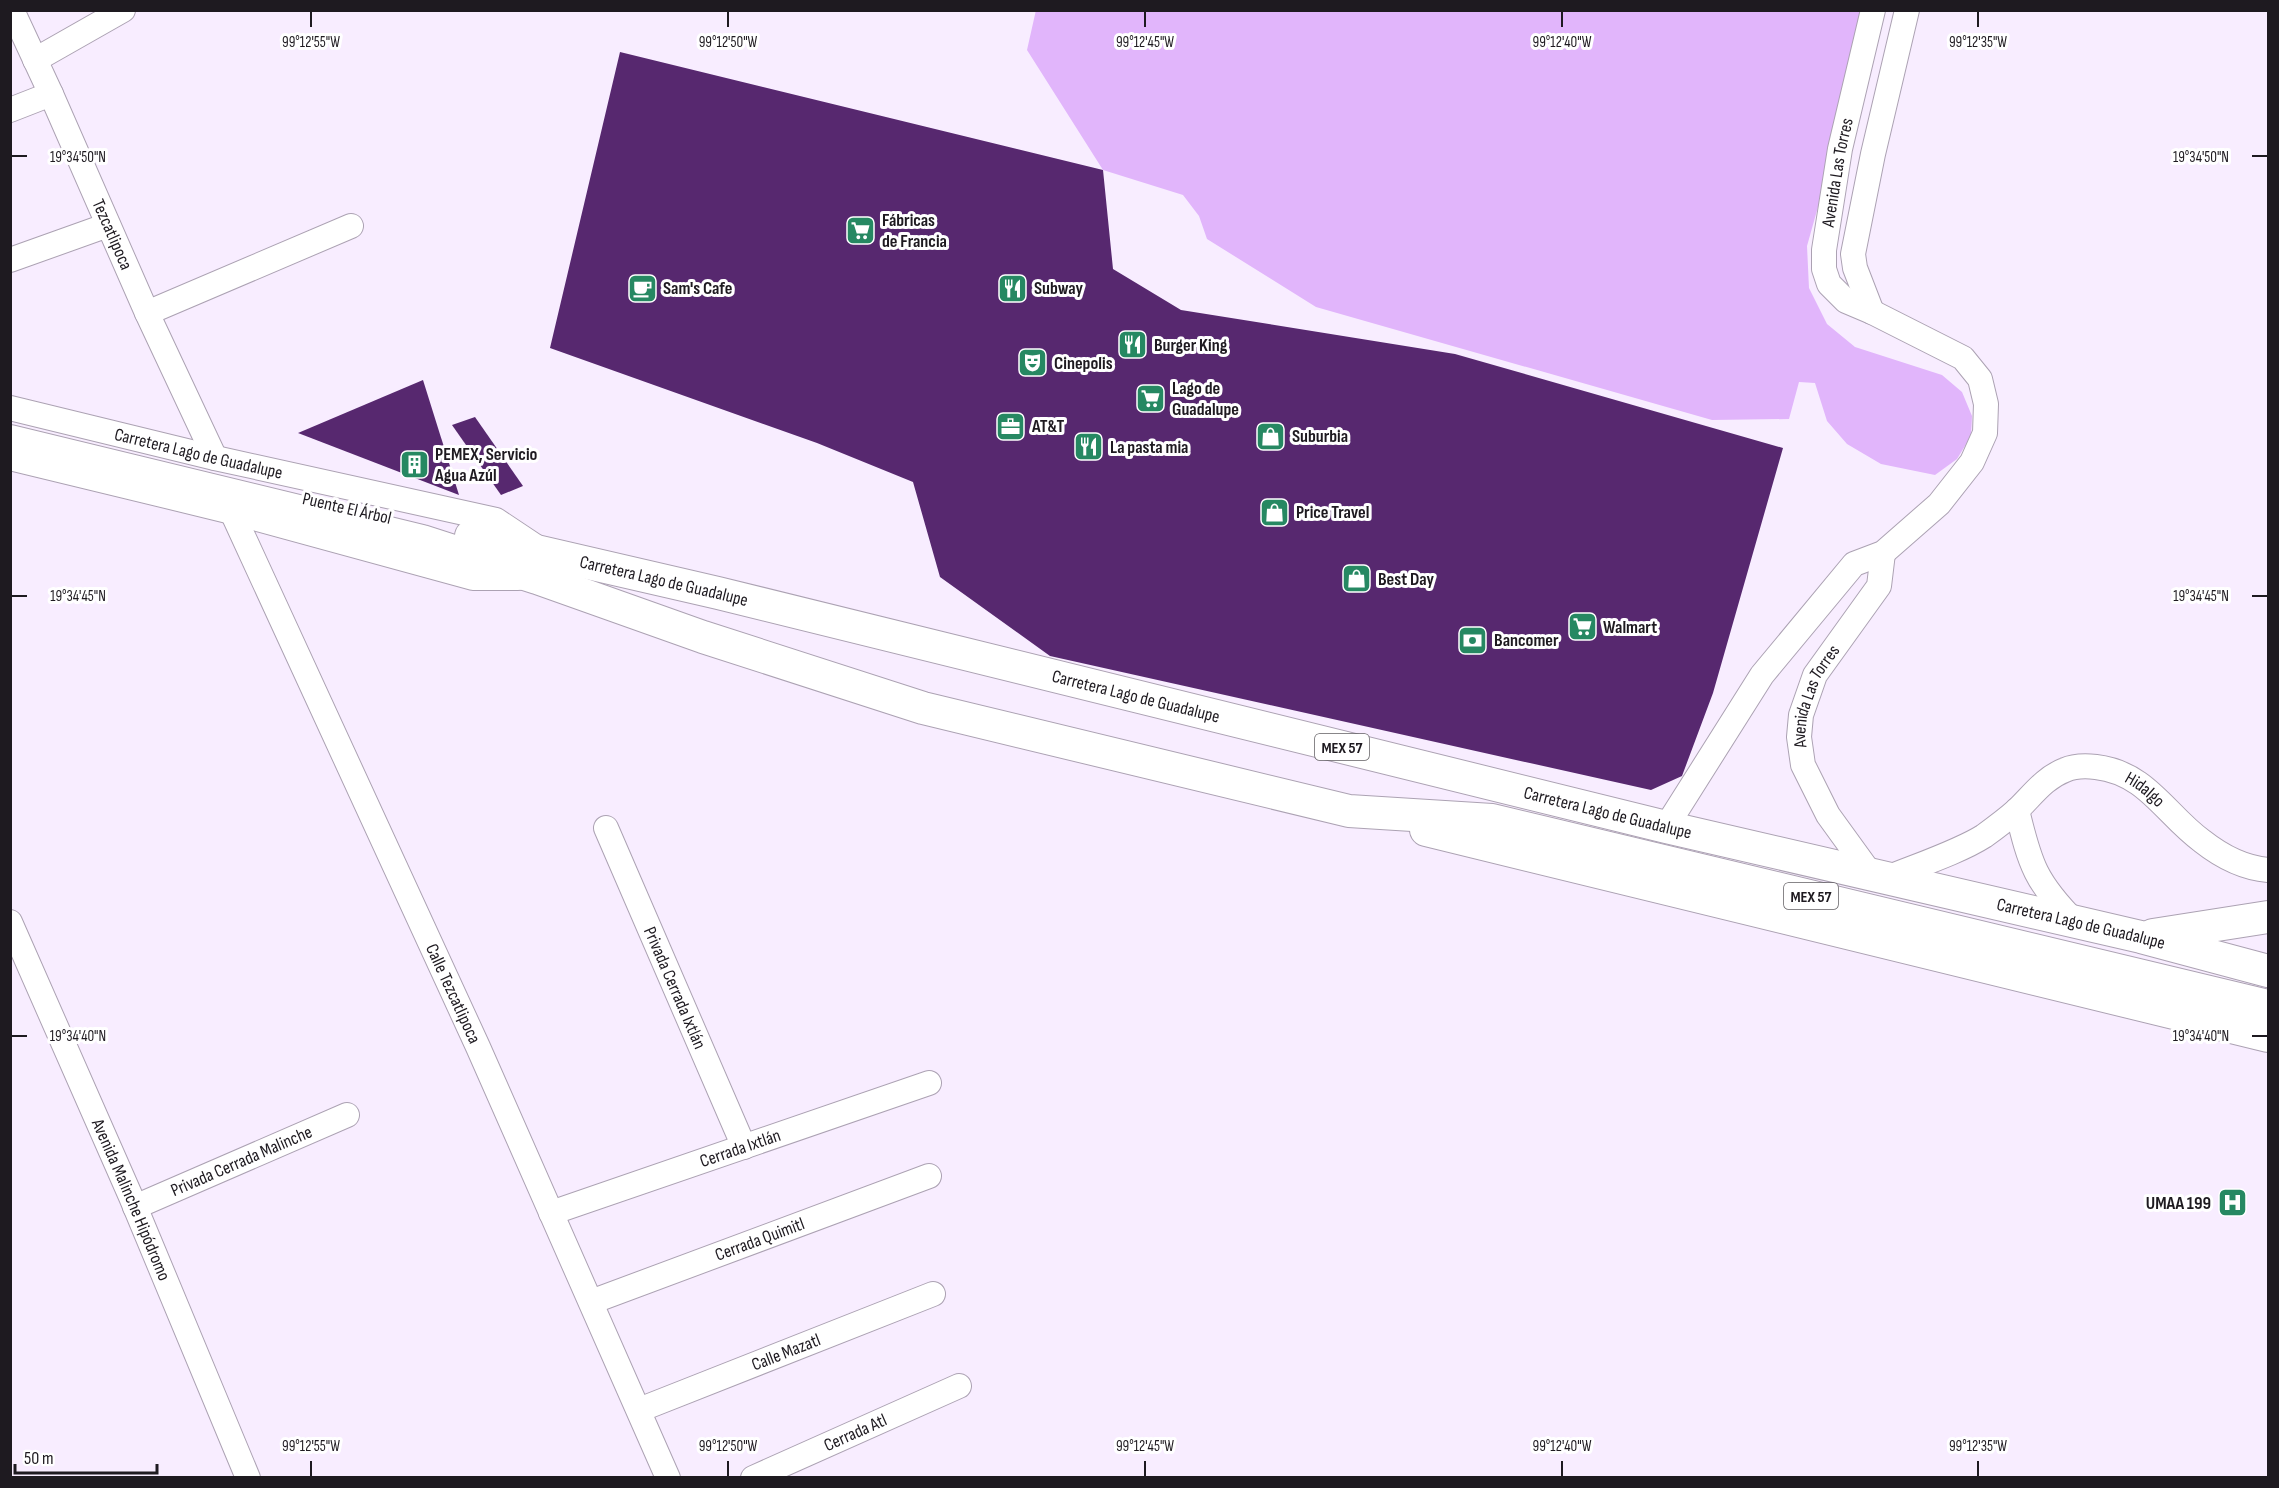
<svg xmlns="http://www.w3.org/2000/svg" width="2279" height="1488" font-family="'Sofia Sans Condensed',sans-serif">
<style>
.green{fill:#e1b5fb}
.building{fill:#57286f}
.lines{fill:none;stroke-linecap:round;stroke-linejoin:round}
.minor-casing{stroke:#aca2b3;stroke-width:26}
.major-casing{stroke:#aca2b3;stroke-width:34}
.minor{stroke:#fff;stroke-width:24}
.major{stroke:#fff;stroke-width:32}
.ticks{fill:none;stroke:#1e1a20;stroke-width:2}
.labels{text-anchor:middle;stroke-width:6;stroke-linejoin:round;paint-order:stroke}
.shield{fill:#fff;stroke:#625f63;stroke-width:1.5}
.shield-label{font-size:16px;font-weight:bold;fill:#1e1a20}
.street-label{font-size:18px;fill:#1e1a20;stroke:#fff}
.poi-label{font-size:18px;font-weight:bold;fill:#1e1a20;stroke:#fff;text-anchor:start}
.ticks-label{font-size:15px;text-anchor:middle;fill:#1e1a20;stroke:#fff;stroke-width:6;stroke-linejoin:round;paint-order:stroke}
</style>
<rect width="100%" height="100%" fill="#f8edff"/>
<path class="green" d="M1036,10l837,1 -66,235 2,42 18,36 28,23 87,28 20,17 10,24 -1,20 -14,23 -22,16 -54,-11 -34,-20 -20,-23 -12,-38 -16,-1 -10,37 -77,1 -396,-113 -109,-68 -8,-23 -16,-21 -80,-25 -76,-120z"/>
<g class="building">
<path d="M620,52l483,118 10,99 68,41 274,44 328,94 -70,245 -31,83 -31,14 -601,-134 -110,-79 -27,-95 -96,-39 -267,-95z"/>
<path d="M423,380l36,115 -161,-62z"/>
<path d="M475,417l48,69 -22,9 -49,-70z"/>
</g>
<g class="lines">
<defs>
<g id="minor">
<path id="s1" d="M12,10l39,84 96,219 68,145"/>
<path d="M35,60l88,-50"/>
<path d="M10,110l41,-16"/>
<path d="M10,260l98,-35"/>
<path d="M1872,312l-17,-44 -2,-14 20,-100 34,-144"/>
<path d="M147,313l204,-87"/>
<path id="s2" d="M10,408l205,50 281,62 39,26"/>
<path d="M10,458l222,54 241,66h45"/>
<path id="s3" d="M232,512l246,535 190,431"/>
<path d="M2017,810c13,55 19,73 59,113"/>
<path id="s4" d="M1666,827l96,-152 92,-111 29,-11 56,-49 33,-42 13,-29 1,-29 -6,-25 -17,-21 -91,-46 -26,-11 -17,-17 -5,-15v-19l16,-101 33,-139"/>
<path id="s5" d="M606,828l138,319"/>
<path id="s6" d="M1870,873l-42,-58 -25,-50 -4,-28 2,-22 14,-40 64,-89 4,-33"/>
<path id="s7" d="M1887,878c29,-12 72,-26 97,-42 11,-8 22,-16 32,-25 16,-15 28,-33 49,-41 9,-4 22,-4 31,-3 51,6 69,47 106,74 19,15 43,27 66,29"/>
<path id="s8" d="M10,922l121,275 117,281"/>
<path id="s9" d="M135,1207l212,-92"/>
<path id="s10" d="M551,1213l378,-130"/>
<path id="s11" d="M591,1302l338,-126"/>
<path id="s12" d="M639,1410l294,-116"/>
<path id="s13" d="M753,1478l206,-92"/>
</g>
<g id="major">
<path d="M10,441l412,100 115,37 166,59 220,71 426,103 143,9 776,186"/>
<path id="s14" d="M471,536l247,57 948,234 475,110 127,34"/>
<path d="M1426,830l842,206"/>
<path d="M2153,935l115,-18"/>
</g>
</defs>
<use href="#minor" class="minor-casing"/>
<use href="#major" class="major-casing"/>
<use href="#minor" class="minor"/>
<use href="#major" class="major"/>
</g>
<path class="ticks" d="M311,12v15M728,12v15M1145,12v15M1562,12v15M1978,12v15M12,156h15M2252,156h15M12,596h15M2252,596h15M12,1036h15M2252,1036h15M311,1461v15M728,1461v15M1145,1461v15M1562,1461v15M1978,1461v15"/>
<defs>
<symbol id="supermarket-square" viewBox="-11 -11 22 22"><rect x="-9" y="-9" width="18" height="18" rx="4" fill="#268862" stroke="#fff"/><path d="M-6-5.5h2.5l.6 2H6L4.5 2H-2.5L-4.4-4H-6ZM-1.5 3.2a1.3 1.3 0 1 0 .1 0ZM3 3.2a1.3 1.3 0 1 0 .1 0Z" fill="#fff"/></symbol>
<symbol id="cafe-square" viewBox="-11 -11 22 22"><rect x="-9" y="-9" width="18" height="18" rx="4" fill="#268862" stroke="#fff"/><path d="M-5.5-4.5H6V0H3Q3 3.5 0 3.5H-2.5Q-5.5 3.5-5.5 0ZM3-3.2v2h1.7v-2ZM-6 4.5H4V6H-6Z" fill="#fff"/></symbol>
<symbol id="restaurant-square" viewBox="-11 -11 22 22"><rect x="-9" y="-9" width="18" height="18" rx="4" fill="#268862" stroke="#fff"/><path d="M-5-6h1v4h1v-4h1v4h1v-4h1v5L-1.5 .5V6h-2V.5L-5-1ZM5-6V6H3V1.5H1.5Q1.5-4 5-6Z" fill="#fff"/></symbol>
<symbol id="theatre-square" viewBox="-11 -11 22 22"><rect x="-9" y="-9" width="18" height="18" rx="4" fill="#268862" stroke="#fff"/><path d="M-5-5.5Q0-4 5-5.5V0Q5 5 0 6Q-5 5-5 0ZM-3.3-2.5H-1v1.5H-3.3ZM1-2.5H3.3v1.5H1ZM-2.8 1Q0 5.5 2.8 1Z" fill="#fff"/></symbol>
<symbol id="office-square" viewBox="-11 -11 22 22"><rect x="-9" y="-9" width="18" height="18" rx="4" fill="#268862" stroke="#fff"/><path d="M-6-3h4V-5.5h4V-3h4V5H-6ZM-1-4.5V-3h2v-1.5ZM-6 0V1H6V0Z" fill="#fff"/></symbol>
<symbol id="shop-square" viewBox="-11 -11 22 22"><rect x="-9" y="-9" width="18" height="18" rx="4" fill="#268862" stroke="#fff"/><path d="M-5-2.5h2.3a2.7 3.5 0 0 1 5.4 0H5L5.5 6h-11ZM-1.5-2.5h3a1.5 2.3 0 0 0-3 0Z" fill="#fff"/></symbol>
<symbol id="building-square" viewBox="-11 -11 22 22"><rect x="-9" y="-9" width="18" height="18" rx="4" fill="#268862" stroke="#fff"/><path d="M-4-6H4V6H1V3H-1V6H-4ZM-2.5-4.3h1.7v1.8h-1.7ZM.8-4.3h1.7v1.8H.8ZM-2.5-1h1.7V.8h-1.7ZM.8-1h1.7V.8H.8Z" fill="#fff"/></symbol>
<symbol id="bank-square" viewBox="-11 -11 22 22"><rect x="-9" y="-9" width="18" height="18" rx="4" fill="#268862" stroke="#fff"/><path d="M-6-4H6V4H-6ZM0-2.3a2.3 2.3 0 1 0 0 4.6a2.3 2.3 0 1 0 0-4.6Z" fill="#fff"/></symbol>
<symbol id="hospital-square" viewBox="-11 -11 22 22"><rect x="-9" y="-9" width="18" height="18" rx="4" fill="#268862" stroke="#fff"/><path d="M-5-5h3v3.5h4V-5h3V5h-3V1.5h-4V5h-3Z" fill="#fff"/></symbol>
</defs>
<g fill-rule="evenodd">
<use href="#supermarket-square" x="844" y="214" width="33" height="33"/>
<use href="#cafe-square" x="626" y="272" width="33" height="33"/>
<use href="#restaurant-square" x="996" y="272" width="33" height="33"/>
<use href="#restaurant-square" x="1116" y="328" width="33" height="33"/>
<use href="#theatre-square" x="1016" y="346" width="33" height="33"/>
<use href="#supermarket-square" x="1134" y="382" width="33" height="33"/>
<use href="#office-square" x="994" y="410" width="33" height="33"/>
<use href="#shop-square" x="1254" y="420" width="33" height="33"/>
<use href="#restaurant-square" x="1072" y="430" width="33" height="33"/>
<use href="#building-square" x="398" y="448" width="33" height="33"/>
<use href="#shop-square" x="1258" y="496" width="33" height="33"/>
<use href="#shop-square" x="1340" y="562" width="33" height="33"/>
<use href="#supermarket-square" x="1566" y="610" width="33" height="33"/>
<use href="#bank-square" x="1456" y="624" width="33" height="33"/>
<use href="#hospital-square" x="2216" y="1186" width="33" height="33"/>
</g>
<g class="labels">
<g class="shield">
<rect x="1315" y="734" width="54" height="26" rx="4.5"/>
<rect x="1784" y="883" width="54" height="26" rx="4.5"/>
</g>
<g class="shield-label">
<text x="1342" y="753">MEX 57</text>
<text x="1811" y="902">MEX 57</text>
</g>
<g class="street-label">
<text dy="6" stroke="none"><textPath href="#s4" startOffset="864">Avenida Las Torres</textPath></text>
<text dy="6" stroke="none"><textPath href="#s1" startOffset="246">Tezcatlipoca</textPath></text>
<text dy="6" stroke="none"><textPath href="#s2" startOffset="194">Carretera Lago de Guadalupe</textPath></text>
<text transform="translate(347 508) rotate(13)" y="6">Puente El Árbol</text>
<text dy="6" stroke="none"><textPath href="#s14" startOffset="198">Carretera Lago de Guadalupe</textPath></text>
<text dy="6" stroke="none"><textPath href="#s14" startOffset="684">Carretera Lago de Guadalupe</textPath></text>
<text dy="6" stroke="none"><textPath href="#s6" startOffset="200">Avenida Las Torres</textPath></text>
<text dy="6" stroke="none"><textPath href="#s7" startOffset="297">Hidalgo</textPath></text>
<text dy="6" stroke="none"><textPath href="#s14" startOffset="1170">Carretera Lago de Guadalupe</textPath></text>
<text dy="6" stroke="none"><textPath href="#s14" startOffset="1656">Carretera Lago de Guadalupe</textPath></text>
<text dy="6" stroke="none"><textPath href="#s5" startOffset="174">Privada Cerrada Ixtlán</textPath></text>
<text dy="6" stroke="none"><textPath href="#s3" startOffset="530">Calle Tezcatlipoca</textPath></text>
<text dy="6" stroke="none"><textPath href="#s10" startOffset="200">Cerrada Ixtlán</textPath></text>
<text dy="6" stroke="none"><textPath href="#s9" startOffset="116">Privada Cerrada Malinche</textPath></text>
<text dy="6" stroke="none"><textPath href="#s8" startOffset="303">Avenida Malinche Hipódromo</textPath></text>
<text dy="6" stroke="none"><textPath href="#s11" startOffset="180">Cerrada Quimitl</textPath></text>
<text dy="6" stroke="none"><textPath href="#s12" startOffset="158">Calle Mazatl</textPath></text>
<text dy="6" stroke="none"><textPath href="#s13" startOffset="112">Cerrada Atl</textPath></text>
</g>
<g class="poi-label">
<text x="882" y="226">Fábricas<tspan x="882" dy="21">de Francia</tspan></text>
<text x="663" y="294">Sam's Cafe</text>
<text x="1034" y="294">Subway</text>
<text x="1154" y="351">Burger King</text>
<text x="1054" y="369">Cinepolis</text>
<text x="1172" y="394">Lago de<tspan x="1172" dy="21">Guadalupe</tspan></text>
<text x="1032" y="432">AT&amp;T</text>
<text x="1292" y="442">Suburbia</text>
<text x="1110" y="453">La pasta mia</text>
<text x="435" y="460">PEMEX, Servicio<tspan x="435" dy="21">Agua Azúl</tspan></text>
<text x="1296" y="518">Price Travel</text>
<text x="1378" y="585">Best Day</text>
<text x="1603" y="633">Walmart</text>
<text x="1494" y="646">Bancomer</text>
<text x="2211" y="1209" text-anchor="end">UMAA 199</text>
</g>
</g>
<g class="ticks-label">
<text x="311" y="47">99°12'55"W</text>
<text x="728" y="47">99°12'50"W</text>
<text x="1145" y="47">99°12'45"W</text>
<text x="1562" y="47">99°12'40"W</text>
<text x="1978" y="47">99°12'35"W</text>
<text x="78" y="162">19°34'50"N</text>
<text x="2201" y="162">19°34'50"N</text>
<text x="78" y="601">19°34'45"N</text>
<text x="2201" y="601">19°34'45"N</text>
<text x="78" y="1041">19°34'40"N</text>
<text x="2201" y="1041">19°34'40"N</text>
<text x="311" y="1451">99°12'55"W</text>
<text x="728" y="1451">99°12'50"W</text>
<text x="1145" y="1451">99°12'45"W</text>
<text x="1562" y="1451">99°12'40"W</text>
<text x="1978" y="1451">99°12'35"W</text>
</g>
<rect width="2279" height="1488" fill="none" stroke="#1e1a20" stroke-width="24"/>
<path d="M15 1464v9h142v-9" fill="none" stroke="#1e1a20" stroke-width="3"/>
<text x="24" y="1464" font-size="18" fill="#1e1a20" stroke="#ffffff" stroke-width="4.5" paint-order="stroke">50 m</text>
</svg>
